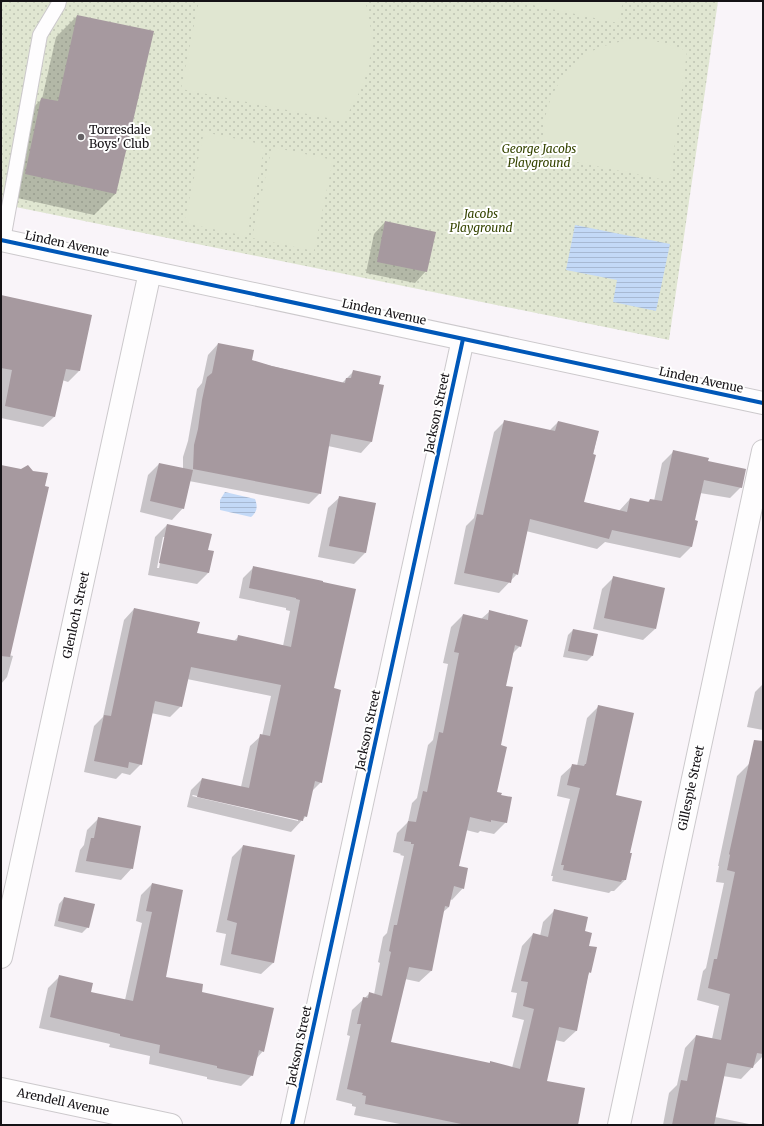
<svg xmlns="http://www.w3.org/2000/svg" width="764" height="1126" font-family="Merriweather,serif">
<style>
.park{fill:url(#park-dots)}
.garden{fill:#e0e6d1}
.water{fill:url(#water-rules)}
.shadow{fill:#0003;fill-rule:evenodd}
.building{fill:#a6999f}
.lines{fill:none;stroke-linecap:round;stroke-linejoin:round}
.service-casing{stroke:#ccc9cc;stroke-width:16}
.minor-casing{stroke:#ccc9cc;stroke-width:24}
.tertiary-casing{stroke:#ccc9cc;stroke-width:24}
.service{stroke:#fefdfe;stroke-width:14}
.minor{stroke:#fefdfe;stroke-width:22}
.tertiary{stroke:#fefdfe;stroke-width:22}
.cycleway-casing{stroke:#fff;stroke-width:6}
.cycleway{stroke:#0057b8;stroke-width:4}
.poi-dot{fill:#656165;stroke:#fff;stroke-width:1.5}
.labels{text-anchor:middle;stroke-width:4;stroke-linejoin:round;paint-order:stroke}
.poi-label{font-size:12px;fill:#151216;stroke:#fff;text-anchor:start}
.park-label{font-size:12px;font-style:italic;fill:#354400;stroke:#fff}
.street-label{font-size:12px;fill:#151216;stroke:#fff}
</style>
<defs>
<pattern id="park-dots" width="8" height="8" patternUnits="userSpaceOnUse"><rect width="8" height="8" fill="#e0e6d1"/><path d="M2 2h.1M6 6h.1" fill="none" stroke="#bfc4b3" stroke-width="1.8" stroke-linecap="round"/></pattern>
<pattern id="water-rules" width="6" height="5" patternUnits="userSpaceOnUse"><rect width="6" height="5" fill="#c3d9f7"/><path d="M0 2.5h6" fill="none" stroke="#a7b9d3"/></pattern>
</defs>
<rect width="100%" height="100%" fill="#f9f4f9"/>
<path class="park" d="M1,1h717l-49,339 -668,-136z"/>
<g class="garden">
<path d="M199,1h166c14,46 4,81 -22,120l-162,-32z"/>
<path d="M514,1h109l-5,22z"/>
<path d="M637,39c18,1 33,5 50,12l-17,130 -124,-25c-1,-6 -2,-12 -2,-18 -2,-32 16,-66 43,-84 15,-9 33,-13 50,-15z"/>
<path d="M204,132l61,13 -19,91 -62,-13z"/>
<path d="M272,147l61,13 -19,91 -62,-13z"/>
</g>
<g class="water">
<path d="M575,225l95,19 -14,67 -43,-9 4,-22 -51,-10z"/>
<path d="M225,492l30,7c3,8 2,13 -4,18l-31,-7v-10z"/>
</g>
<g class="shadow">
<path d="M77,16l38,178 -21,21 -90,-20 16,-75 22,-21 14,-62z"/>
<path d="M385,222l41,49 -11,12 -49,-10 8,-39z"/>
<path d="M1,296l90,20 -12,55 -11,11 -6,-2 -8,37 -11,10 -42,-9 1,-37h-1z"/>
<path d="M218,344l33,17 91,22 11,-11 25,13 5,1 -12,56 -10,11 -33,-7 -8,47 -11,11 -120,-23 -6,27 -11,12 -32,-8 8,-37 11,-11 24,5v-12l5,-16 9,-52 5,-6 6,-28z"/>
<path d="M505,421l44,10 9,-9 40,10 -15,70 36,9 11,-12 17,4 3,-3 4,1 8,-38 11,-11 34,10 34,25 -11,11 -30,-5 -6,28 -3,26 -11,11 -75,-16 -8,7 -71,-18 -9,43 -18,19 -45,-9 12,-58 8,-8 20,-86z"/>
<path d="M1,466l8,189 4,1 -6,21 -6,7z"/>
<path d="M340,497l25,56 -11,11 -36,-7 10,-49z"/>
<path d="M167,525l40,26 1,22 -11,11 -49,-9 7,-38zM163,537h2l-6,31h-2z"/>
<path d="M254,567l68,15 11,107 -12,93 -10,10 -5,24 -15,16 -104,-25 4,-17 11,-11 39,8 9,-41 11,-10h1l9,-40 -84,-17 -6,27 -11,11 -19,-4 -10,51 -11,11 -8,-2 -6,6 -32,-7 10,-46 9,-9 21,-97 10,-11 62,24 37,9 6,-6 44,10 7,-35 -4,-1v-2l-47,-10 4,-20zM193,795l105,24v2l-106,-25z"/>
<path d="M613,578l42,51 -12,11 -50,-11 9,-40z"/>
<path d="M489,612l31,34 -9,9 -7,32 -5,59 -3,47 10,29 -12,12 -14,-3 -2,2 -12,-3 -8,37 5,21 -11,12 -2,-1 -1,8 -6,5 -12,59 -12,11 -14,-3 -15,64 99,21 1,-2 22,6 12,-48 -12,-3 5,-24 -6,-1 11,-46 11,-12 7,2 3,-14 11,-11 29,21 5,14 2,26 -2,3 -12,56 -12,11 -9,-2 -9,42 31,43h-172l-51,-10 2,-8 -4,-1v-2l-16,-4 14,-64 -3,-1 5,-25 17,-16 5,1 6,-32 -2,-1 5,-25 4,-4 17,-77 -4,-1 1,-1 -8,-2 4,-19 11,-11 4,-19 5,-5 11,-53 5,-5 15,-76 -5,-1 8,-36 12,-12 18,4z"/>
<path d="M573,630l19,26 -5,5 -24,-4 5,-22z"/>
<path d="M763,684v46l-16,-3 8,-35z"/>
<path d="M598,707l17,89 13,58 -3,26 -11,11h-3l-2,2 -57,-12 1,-5h-2l19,-77 -13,-3 4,-20 12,-11 4,1 10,-48z"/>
<path d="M749,764l14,3v289l-22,23 -18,-3 -8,41 39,8h-91l6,-32 8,-8 8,-37 11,-12 16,3 7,-33 -22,-6 6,-29 3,-3 18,-85 -8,-1 3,-16h-1l19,-90z"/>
<path d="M99,818l33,50 -11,12 -46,-8 5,-22 4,-5 3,-15z"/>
<path d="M243,846l30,117 -12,11 -41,-9 6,-31 -10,-2 16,-75z"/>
<path d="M152,884l13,94 35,15 63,58 -7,8 -4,16 -11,11 -34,-7v-2l-58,-13 1,-8 -41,-9 1,-3 -71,-16 9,-40 11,-11 31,16 35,7 17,-77 -6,-2 5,-26z"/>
<path d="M64,898l24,29 -6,6 -28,-7 5,-22z"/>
</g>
<g class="building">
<path d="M77,15l77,16 -38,163 -91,-20 16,-76 17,3z"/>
<path d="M385,221l51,11 -9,40 -50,-10z"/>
<path d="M1,295l91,20 -12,56 -14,-2 -11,48 -50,-11 7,-36 -11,-2z"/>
<path d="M218,343l36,7 -2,10 20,6 73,17 1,-5h5l2,-8 28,6 -2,8 5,1 -12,57 -41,-8 -10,60 -128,-25 1,-24 4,-16 4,-29 5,-23 5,-4z"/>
<path d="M504,420l51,11 3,-10 41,10 -6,23 3,1 -12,47 43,10 3,-14 19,4 1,-3 12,2 11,-51 36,8 -1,3 38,8 -4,19 -38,-8 -9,40 3,1 -6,26 -80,-17 -3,9 -79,-20 -12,56 -5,-2 -2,10 -47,-10 13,-59 6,1z"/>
<path d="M159,463l34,7 -9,39 -34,-8z"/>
<path d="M1,465l20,4 7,-4 5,6 15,2 -3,13 4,1 -39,170 -9,-1z"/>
<path d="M339,496l37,7 -10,50 -37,-7z"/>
<path d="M167,524l45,10 -4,16 6,1 -5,22 -50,-10z"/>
<path d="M253,566l70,15v1l33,7 -22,99 7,2 -19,93 -7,-2 -8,36 -3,-1 -1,5 -106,-24 5,-19 47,10 11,-54 10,2 11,-51 -90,-18 -9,40 -27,-6 -13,64 -13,-3 -1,6 -34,-7 10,-46 7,1 23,-108 66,14 -3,11 40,8 1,-6 53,12 9,-47 -4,-1v-1l-47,-10z"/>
<path d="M613,576l52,12 -9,41 -52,-11z"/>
<path d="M489,610l39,10 -7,27 -6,-2 -9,41 7,1 -12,58 6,2 -10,45 5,1 -1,2 11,2 -5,26 -16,-3v2l-21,-5 -11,49 9,2 -4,21 -10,-3 -5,21 -4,-1 -13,65 -23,-4 -18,75 99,21v-2l30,8 14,-60 -11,-3 5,-24 -7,-1 12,-48 15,4 6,-28 34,8 -3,14 7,2 -3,13 8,1 -6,26 -2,-1 -12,59 -18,-4 -12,54 38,7 -7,37h-112l-101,-21 1,-8 -4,-1 1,-2 -16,-4 14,-65h-4l6,-27 5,1 1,-6 13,4 9,-44 -2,-1 5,-26h3l17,-81h-3v-2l-7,-1 4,-20 8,1 7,-31 4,1 12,-60 4,1 16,-80 -5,-1 9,-38 25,6z"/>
<path d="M573,629l25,5 -5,22 -25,-5z"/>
<path d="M598,705l36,8 -18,82 26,6 -12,52h2l-6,27h-4l-1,2 -58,-12 1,-5h-3l19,-77 -13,-3 5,-21 12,2 1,-2h1z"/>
<path d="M754,740l9,1v313l-6,-1 -4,15 -26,-5 -13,62h-42l9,-45 6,1 9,-46 25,5 9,-46 -22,-6 6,-29h3l18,-87 -8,-2 3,-15 -1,-1z"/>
<path d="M98,817l43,9 -8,43 -47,-8 5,-23h3z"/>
<path d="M243,845l52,10 -21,108 -43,-9 6,-31 -10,-3z"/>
<path d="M152,883l31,7 -17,87 37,7 -1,8 72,16 -10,44 -5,-2 -6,26 -36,-8v-2l-58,-13 1,-8 -40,-9v-2l-70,-17 9,-42 34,8 -2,9 42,9 19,-89 -6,-1z"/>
<path d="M64,897l31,7 -6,24 -31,-7z"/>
</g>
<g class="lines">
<defs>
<path id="service" d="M3,240l37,-205 18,-30 1,-4"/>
<g id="minor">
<path d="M1,957l149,-685"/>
<path d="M1,1089l170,36"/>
<path d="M292,1125l171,-786"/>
<path d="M619,1125l144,-674"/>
</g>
<path id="tertiary" d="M1,240l762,163"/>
</defs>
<use href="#service" class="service-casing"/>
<use href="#minor" class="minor-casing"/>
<use href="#tertiary" class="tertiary-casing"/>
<use href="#service" class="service"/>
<use href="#minor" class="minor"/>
<use href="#tertiary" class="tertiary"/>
<defs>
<g id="cycleway">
<path d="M1,240l762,163"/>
<path d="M292,1125l171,-786"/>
</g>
</defs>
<use href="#cycleway" class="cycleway-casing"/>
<use href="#cycleway" class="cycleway"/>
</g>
<circle class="poi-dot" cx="81" cy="137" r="4"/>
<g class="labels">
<g class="poi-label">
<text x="89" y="134">Torresdale<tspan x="89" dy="14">Boys' Club</tspan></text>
</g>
<g class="park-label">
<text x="539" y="153">George Jacobs<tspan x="539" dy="14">Playground</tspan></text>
<text x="481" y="218">Jacobs<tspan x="481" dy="14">Playground</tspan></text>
</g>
<g class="street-label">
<text transform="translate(67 244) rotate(12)" y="4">Linden Avenue</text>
<text transform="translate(384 312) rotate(12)" y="4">Linden Avenue</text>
<text transform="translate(701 380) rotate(12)" y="4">Linden Avenue</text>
<text transform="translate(437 413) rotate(-78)" y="4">Jackson Street</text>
<text transform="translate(76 615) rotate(-78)" y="4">Glenloch Street</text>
<text transform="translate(368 730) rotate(-78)" y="4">Jackson Street</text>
<text transform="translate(691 788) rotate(-78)" y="4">Gillespie Street</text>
<text transform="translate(299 1046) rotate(-78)" y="4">Jackson Street</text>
<text transform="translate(63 1102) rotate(12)" y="4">Arendell Avenue</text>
</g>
</g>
<rect width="764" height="1126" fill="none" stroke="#151216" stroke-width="4"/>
</svg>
